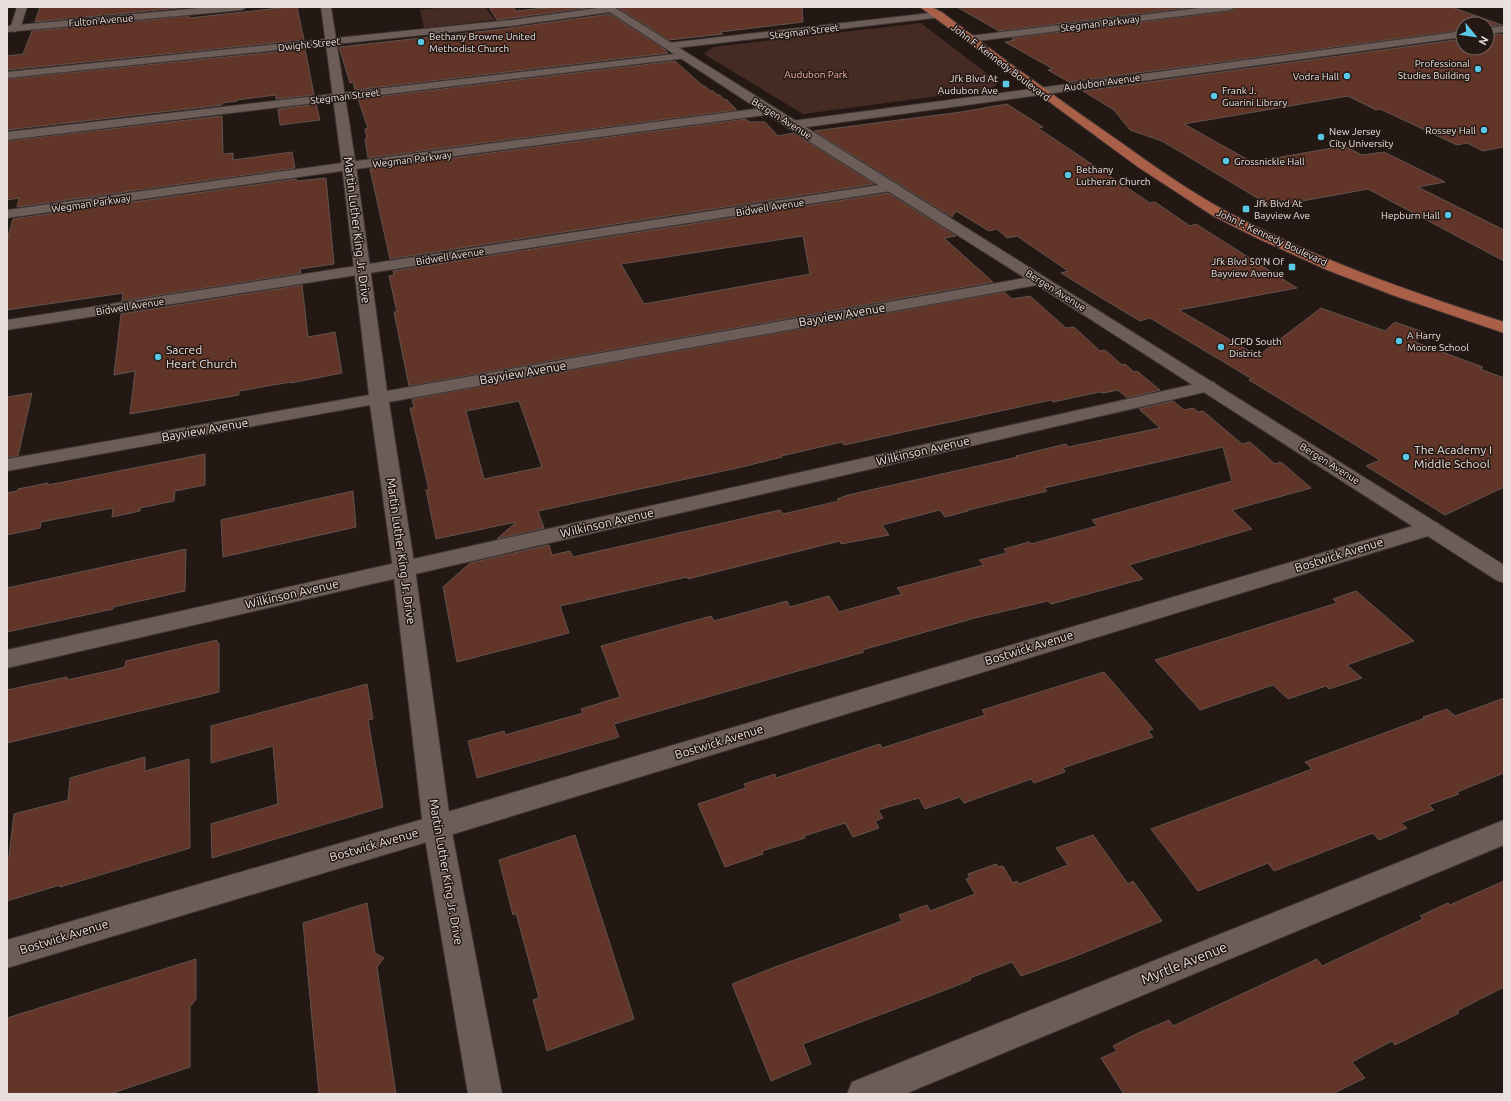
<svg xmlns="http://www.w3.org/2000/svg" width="1511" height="1101" font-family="Ubuntu,sans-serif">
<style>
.green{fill:#452b23}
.building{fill:#613527;stroke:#62534e;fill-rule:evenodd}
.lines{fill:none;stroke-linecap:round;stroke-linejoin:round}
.minor-casing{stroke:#3d3432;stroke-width:2}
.tertiary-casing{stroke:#3d3432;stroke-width:2}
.primary-casing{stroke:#3d3432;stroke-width:2}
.minor{fill:#6c5d58;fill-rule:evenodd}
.tertiary{fill:#6c5d58;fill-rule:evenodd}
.primary{fill:#aa5f48;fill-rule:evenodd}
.poi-dot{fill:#5ac8e5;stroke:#241814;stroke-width:1.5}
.labels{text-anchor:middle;stroke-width:3;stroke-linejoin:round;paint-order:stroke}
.far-street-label{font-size:10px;fill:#e9e0dd;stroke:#241814}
.far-poi-label{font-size:10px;fill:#e9e0dd;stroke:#241814;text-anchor:start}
.far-park-label{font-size:10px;fill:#f5b7a4;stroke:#241814}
.street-label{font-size:12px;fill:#e9e0dd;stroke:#241814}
.poi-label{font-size:12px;fill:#e9e0dd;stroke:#241814;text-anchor:start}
.near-street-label{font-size:14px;fill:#e9e0dd;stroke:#241814}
</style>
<rect width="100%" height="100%" fill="#241814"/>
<g class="green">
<path d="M447,7h38l10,13 -71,8 -4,-18z"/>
<path d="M921,23l77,59 -6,7 -189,25 -99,-60 9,-7z"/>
</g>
<g class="building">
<path d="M40,7h149l-154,15z"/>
<path d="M289,7h8l7,33 -297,30v-14l16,-2 9,-23 157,-15v2z"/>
<path d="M489,7h24l3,4 38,-4 33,1 -90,12z"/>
<path d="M628,7h174l1,15 -83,10 3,2 -54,6 -51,-32z"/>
<path d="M957,7h238l-196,24z"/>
<path d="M1237,7h214l51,18 -15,1v-2h-24v6l-394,52 -21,-12 5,-1 -48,-27 10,-2 -4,-2 220,-27z"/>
<path d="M610,14l53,34 5,5 -313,37 -2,-8 -3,1 -11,-36 164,-18z"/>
<path d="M1504,34v113l-21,4 -16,-8 -10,2 -77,-36 -4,1 -28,-14 -164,28 68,38 92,-16 18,9 22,-3 61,30 -27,5 86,43v31l-136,-72 -77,14 -4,-3 -18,5 -107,-64 -32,-11 -16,-20 -31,-19 380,-52v9h24v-13z"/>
<path d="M305,49l9,46 -38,4v-4l-39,5v1l-15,2v2l-215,25v-51z"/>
<path d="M675,61l28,25h2l5,5h3l4,4h3l4,5 2,-1 11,11 -369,48 -3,-19h2l-2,-10 3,-1 -10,-29z"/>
<path d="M316,104l4,16 -40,5 -2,-16z"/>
<path d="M1007,104l36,23 -5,1 112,75 5,-1 35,24 6,-2 101,64 -118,22 79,46 63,-48 64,23 10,-9 31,11 -11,9 68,25 -3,2 24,9v109l-59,28 -79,-49 14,-6 -131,-80 3,-1 -102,-61 -10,3 -40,-24 -39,-24 7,-2 -51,-35 -10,2 -10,-9 -8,2 -33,-20 -4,6 -138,-86 147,-19z"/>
<path d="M222,116l1,38 10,-1v7l59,-8 3,16 -278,39 2,-9 -12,2v-59z"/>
<path d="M746,119l3,3h16l13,14 16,-3 80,51 -484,75 -20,-90z"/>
<path d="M326,178l8,86 -34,5 1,4 -179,28 1,-8 -116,17v-70l6,-21 283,-40 1,2z"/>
<path d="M888,193l68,43 -12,2 49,44 -584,104 -15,-74h3l-8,-36 5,-1 -1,-4zM803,236l7,38 -166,30 -23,-40z"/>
<path d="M302,285l6,52 27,-5 7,41 -51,10v-1l-52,9v4l-109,19 5,-43 -21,4 7,-61z"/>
<path d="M1004,292l8,7 18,-3 36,32 8,-1 26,24 5,-1 17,15 3,-1 9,8 3,-1 23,19 -33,8 -9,-8 -14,3 -5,-1 -46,10 -2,-2 -207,45 -2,-3 -61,14 1,1 -40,10 -204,44 6,17 -47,11 19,-17 -80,17 -10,-49h3l-19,-82h4l-2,-9zM519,401l23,66 -58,12 -18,-68z"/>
<path d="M32,393l-14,63 -11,1v-60z"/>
<path d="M1173,401l11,9 9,-2 5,4 5,-1 39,33 8,-2 25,22 6,-2 30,26 -79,22 20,19 -123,36 14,14 -92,25 -3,-3 -73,17 -113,32 2,2 -250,72 5,13 -142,41 -9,-37 36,-10 1,4 78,-22 -2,-4 39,-12 -19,-51 110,-30 3,5 73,-20 3,6 39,-11 10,16 63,-18 -5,-6 87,-23 -5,-5 28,-7 -3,-4 25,-7 2,2 66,-18 -5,-6 140,-39 -9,-34 -179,41 3,3 -79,19v1l-23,6 -5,-7 -58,15 7,10 -48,9 -1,-3 -152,38 -1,-2 -127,29 9,27 -112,29 -14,-75 27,-24 79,-18 3,10 18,-4 3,6 207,-47 3,4 56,-13 -2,-2 11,-4 170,-38 -2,-1 50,-12 2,3 92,-19 -21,-19z"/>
<path d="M205,454v31l-30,6 -1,10 -34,7v3l-28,6 1,-9 -72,14 -1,6 -33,7v-42l10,-2 1,-2 30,-6v2z"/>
<path d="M353,491l3,36 -133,30 -2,-37z"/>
<path d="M186,549l-1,42 -72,16v2l-106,23v-44z"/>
<path d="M1356,591l58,50 -67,24 15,13 -33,11 -3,-3 -38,13 -15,-14 -73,25 -45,-50 182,-57 -4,-4z"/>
<path d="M217,640v3h2v49l-212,51v-53l60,-13v3l46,-10 12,-3 1,-6z"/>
<path d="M1104,672l49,57 -5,2 5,6 -90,31 2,4 -31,11 -3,-4 -67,24 -4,-6 -35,12 -6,-11 -41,12 5,8 -8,3 4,7 -26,9 -8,-14 -41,13 1,2 -43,13 1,3 -38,13 -27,-63 48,-16 -2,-4 31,-10 1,4 104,-34 2,4 103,-33 -3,-5z"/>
<path d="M367,684l6,35 -5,1 15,87 -171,51 -1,-34 67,-20 -5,-58 -62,17v-37z"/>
<path d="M1504,698v75l-47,19 2,2 -30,11 5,5 -33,13 6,5 -28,12 -6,-7 -99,38 -6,-8 -70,28 -47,-62 161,-60 -7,-7 120,-44 -2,-1 24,-8 8,7z"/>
<path d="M145,757v14l44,-12 1,89 -130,39v-2l-53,16v-42l2,-2 5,-43 54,-14 2,-22z"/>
<path d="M575,835l59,184 -87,32 -14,-51 6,-2 -23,-85 -3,2 -14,-55z"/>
<path d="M1093,835l35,49 5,-3 29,40 -91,37 -50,18 -9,-14 -42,16 1,2 -36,14 -132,50 8,20 -40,17 -39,-97 43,-17 127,-46 -3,-6 28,-10 3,6 45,-17 -9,-15 4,-1 -2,-4 28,-10 3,3 4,-1 10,17 4,-2 2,3 49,-19 -12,-17z"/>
<path d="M1504,881v106l-47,24 2,2 -64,32 -3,-4 -40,21 13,16 -33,16h-208l-23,-36 16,-7 -4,-5 25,-13 31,-13 4,6 144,-67 5,7 101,-47 -3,-3 28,-13 2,2z"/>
<path d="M367,903l8,50 9,5 -7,9 19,127h-77l-16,-171z"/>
<path d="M196,959v40l-6,8v60l-80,27h-103v-76z"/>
</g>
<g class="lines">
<defs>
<g id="minor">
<path d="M17,7h10l-7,22 -5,3 -5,-3z"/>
<path d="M604,7h11l1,2 -5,3 -100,14 -504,52v-6l504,-52z"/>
<path d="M1207,7h29l-5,3 -262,32 -5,-3 5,-3z"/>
<path d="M939,12l4,1 1,2 -1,2 -275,32 -5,-3 5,-3z"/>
<path d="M1504,26v6l-17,2v-6z"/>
<path d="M1463,31v6l-671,92 -4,-1 -2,-3 2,-3 4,-1z"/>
<path d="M683,53l5,3 -1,2 -680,82v-8z"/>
<path d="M770,107l4,1 2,3 -2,3 -425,56 -342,48v-8l342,-48z"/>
<path d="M892,183l5,1 2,3 -2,3 -890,140v-10z"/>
<path d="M1208,381l6,1 3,4 -3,4 -1207,278v-18z"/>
<path d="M1430,521l8,2 3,5 -3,5 -1001,306 -430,129v-28l430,-125z"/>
<path d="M1504,820v25l-599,249h-58l5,-12z"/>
</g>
<g id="tertiary">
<path d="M210,7h37l-5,3 -235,22v-6z"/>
<path d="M321,7h10l25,159 31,225 638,-113 -259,-164 -164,-107h12l890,558v18l-8,-3 -459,-295 -648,117 26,167 36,258 51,267h-34l-45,-267 -30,-258 -23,-164 -363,66v-12l362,-64 -27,-229z"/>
</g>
<path id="primary" d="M920,7h12l11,6c56,43 114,85 173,126 35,25 70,50 108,71 89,48 184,81 280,112v11l-109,-37 -68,-26 -66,-30 -48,-24 -75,-49z"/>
</defs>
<use href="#minor" class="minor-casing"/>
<use href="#tertiary" class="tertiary-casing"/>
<use href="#primary" class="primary-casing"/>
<use href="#minor" class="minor"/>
<use href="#tertiary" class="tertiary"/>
<use href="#primary" class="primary"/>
</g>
<g class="poi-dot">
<circle cx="421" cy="42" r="4"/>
<circle cx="1478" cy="69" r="4"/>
<circle cx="1347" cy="76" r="4"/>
<rect x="1002" y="80" width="8" height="8" rx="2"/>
<circle cx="1214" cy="96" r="4"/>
<circle cx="1484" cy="130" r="4"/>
<circle cx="1321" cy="137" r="4"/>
<circle cx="1226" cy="161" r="4"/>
<circle cx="1068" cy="175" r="4"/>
<rect x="1242" y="205" width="8" height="8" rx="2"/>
<circle cx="1448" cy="215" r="4"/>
<rect x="1288" y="263" width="8" height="8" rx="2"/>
<circle cx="1399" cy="341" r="4"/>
<circle cx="1221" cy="347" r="4"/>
<circle cx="158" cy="357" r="4"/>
<circle cx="1406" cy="457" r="4"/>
</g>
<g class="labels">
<g class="far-street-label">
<text transform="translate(101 20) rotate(-5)" y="4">Fulton Avenue</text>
<text transform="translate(1100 23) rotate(-7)" y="4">Stegman Parkway</text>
<text transform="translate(804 31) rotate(-7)" y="4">Stegman Street</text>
<text transform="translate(309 44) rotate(-6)" y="4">Dwight Street</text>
<text transform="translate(1001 62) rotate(37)" y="4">John F. Kennedy Boulevard</text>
<text transform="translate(1102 82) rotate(-8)" y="4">Audubon Avenue</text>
<text transform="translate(345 96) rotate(-7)" y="4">Stegman Street</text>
<text transform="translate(782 118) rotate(32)" y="4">Bergen Avenue</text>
<text transform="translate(412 159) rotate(-7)" y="4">Wegman Parkway</text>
<text transform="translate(91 203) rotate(-8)" y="4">Wegman Parkway</text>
<text transform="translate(770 207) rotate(-9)" y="4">Bidwell Avenue</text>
<text transform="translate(1272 237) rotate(25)" y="4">John F. Kennedy Boulevard</text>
<text transform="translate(450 256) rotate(-9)" y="4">Bidwell Avenue</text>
<text transform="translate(1056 290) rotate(32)" y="4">Bergen Avenue</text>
<text transform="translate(130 306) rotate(-9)" y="4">Bidwell Avenue</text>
<text transform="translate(1330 463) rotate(32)" y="4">Bergen Avenue</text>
</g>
<g class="far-poi-label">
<text x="429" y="40">Bethany Browne United<tspan x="429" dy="12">Methodist Church</tspan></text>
<text x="1470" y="67" text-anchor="end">Professional<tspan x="1470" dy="12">Studies Building</tspan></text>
<text x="1339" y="80" text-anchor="end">Vodra Hall</text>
<text x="998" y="82" text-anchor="end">Jfk Blvd At<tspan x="998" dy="12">Audubon Ave</tspan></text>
<text x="1222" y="94">Frank J.<tspan x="1222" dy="12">Guarini Library</tspan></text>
<text x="1476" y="134" text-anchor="end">Rossey Hall</text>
<text x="1329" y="135">New Jersey<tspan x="1329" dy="12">City University</tspan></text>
<text x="1234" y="165">Grossnickle Hall</text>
<text x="1076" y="173">Bethany<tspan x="1076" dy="12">Lutheran Church</tspan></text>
<text x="1254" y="207">Jfk Blvd At<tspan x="1254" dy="12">Bayview Ave</tspan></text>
<text x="1440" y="219" text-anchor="end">Hepburn Hall</text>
<text x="1284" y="265" text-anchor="end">Jfk Blvd 50'N Of<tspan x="1284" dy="12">Bayview Avenue</tspan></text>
<text x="1407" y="339">A Harry<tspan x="1407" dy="12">Moore School</tspan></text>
<text x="1229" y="345">JCPD South<tspan x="1229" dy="12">District</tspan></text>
</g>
<g class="far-park-label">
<text x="816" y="78">Audubon Park</text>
</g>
<g class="street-label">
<text transform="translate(357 230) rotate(83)" y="4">Martin Luther King Jr. Drive</text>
<text transform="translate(842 315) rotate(-10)" y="4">Bayview Avenue</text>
<text transform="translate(523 373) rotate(-10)" y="4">Bayview Avenue</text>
<text transform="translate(205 430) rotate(-10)" y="4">Bayview Avenue</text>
<text transform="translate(923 451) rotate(-13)" y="4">Wilkinson Avenue</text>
<text transform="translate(607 523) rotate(-13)" y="4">Wilkinson Avenue</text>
<text transform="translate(401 551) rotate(82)" y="4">Martin Luther King Jr. Drive</text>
<text transform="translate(1339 555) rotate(-17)" y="4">Bostwick Avenue</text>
<text transform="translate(292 594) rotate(-13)" y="4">Wilkinson Avenue</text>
<text transform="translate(1029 648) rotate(-17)" y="4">Bostwick Avenue</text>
<text transform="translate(719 742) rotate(-17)" y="4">Bostwick Avenue</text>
<text transform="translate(374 845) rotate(-16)" y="4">Bostwick Avenue</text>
<text transform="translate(446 872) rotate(80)" y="4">Martin Luther King Jr. Drive</text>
<text transform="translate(64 937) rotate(-17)" y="4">Bostwick Avenue</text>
</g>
<g class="poi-label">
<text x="166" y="354">Sacred<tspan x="166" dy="14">Heart Church</tspan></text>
<text x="1414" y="454">The Academy I<tspan x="1414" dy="14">Middle School</tspan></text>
</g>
<g class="near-street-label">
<text transform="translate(1184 963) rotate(-22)" y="5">Myrtle Avenue</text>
</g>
</g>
<rect width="1511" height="1101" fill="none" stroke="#e9e0dd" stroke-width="16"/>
<g transform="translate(1475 36) rotate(119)"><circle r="19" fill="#241814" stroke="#736864"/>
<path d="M0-3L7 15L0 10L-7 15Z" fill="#5ac8e5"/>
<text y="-6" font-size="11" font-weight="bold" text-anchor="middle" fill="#e9e0dd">N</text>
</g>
</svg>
